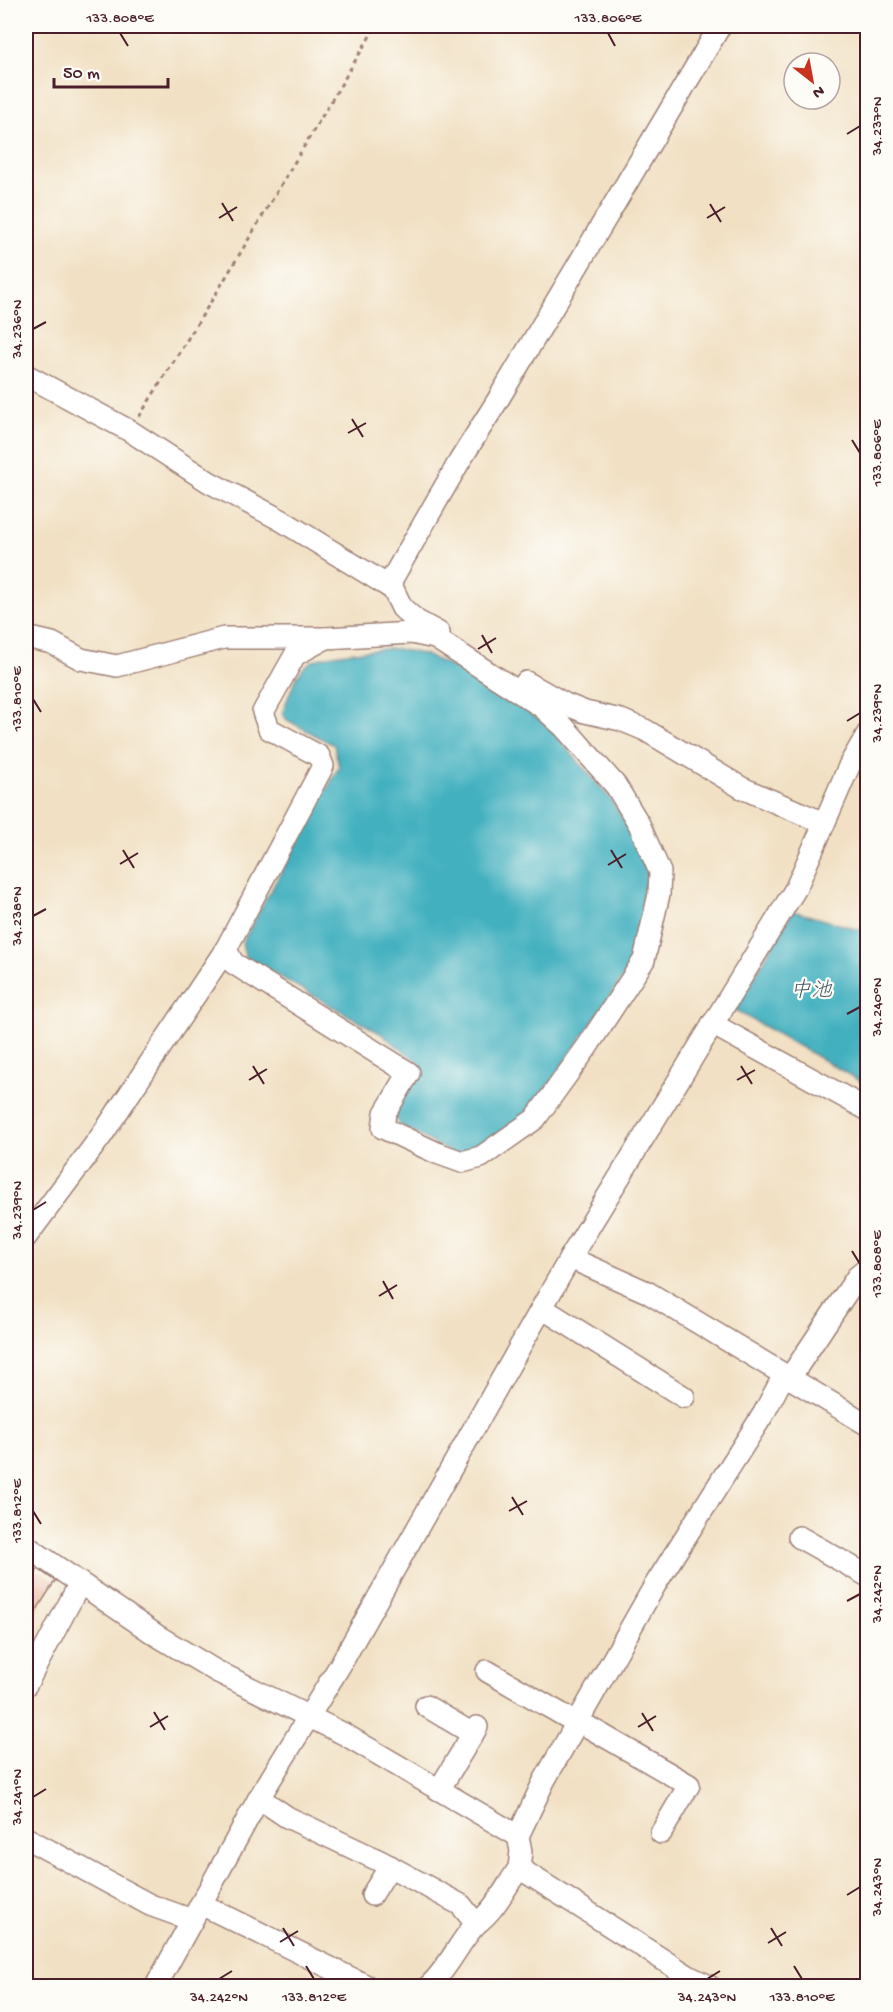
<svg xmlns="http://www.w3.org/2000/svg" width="893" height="2012" font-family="'Gochi Hand','Klee One',sans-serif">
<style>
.water{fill:#43b0bf;stroke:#466875;stroke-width:1.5}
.building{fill:#e19f80}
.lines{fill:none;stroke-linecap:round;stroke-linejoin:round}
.minor-casing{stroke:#9e8077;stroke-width:24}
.path{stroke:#9e8077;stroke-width:3;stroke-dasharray:4.5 4.5;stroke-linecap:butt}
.minor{stroke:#fff;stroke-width:21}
.ticks{fill:none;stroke:#4a1f2b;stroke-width:2}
.labels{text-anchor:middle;stroke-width:4.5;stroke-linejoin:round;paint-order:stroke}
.water-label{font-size:21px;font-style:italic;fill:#475966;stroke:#fdfcf7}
.neatline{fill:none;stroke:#4a1f2b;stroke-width:2}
.ticks-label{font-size:15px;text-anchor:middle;fill:#4a1f2b}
</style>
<rect width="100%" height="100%" fill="#fdfcf7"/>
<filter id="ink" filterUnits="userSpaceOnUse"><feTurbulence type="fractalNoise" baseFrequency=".0167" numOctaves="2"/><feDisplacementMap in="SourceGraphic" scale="12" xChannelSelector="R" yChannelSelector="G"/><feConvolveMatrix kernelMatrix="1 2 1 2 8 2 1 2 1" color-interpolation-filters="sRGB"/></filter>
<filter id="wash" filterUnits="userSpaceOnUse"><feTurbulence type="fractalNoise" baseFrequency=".008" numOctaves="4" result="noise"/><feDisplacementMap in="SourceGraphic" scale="24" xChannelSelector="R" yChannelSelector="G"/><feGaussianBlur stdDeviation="1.35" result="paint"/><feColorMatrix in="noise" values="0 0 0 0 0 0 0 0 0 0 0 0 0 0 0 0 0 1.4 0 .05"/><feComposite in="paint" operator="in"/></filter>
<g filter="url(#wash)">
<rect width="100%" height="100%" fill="#f1e0c3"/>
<g class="water">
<path d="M381,649h17l25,5 49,21 74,49 63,73 30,47 10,31 2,21 -19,69 -113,163 -60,29 -61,-33 -4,-17 27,-31v-12l-41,-31 -135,-76 -3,-14 97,-176 -5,-22 -47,-25 -5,-6c6,-15 12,-39 26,-50 14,-11 54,-12 73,-15z"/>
<path d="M793,911l74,21v153l-132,-75z"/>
</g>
<g id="blocks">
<path class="building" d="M38,1569l17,12 -29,46v-38z"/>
</g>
</g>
<g filter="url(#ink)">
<use href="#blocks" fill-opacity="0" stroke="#9e8077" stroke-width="1.5"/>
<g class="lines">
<defs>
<g id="minor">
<path d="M26,375l104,56 79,51 72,38 112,69 9,19 15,13 22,12"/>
<path d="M388,586l71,-124 37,-59 224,-377"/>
<path d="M26,637l26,6 29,16 36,7 107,-28h102l85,-5 24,5 107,69 22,20 52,59 23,38 21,48 -1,22 -15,66 -57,87 -52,72 -54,38 -19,5 -25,-9 -54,-25 2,-15 24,-40 -176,-110 -7,-14"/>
<path d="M526,682l39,22 20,8 36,8 24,10 97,58 82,35"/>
<path d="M712,1024l156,86"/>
<path d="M26,1237l76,-102 124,-186 97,-183 -4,-10 -50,-27 -6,-17 32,-57 31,-17"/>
<path d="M570,1258l77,34 221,133"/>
<path d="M542,1308l142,89"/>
<path d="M789,1379l68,-102 11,-9"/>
<path d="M799,1537l69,39"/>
<path d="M26,1546l130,89 60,36 128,63 174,102"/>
<path d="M487,1671l90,52"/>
<path d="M26,1685l54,-102"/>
<path d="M426,1706l47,28"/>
<path d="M578,1721l111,64 -28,48"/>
<path d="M439,1790l38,-63"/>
<path d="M259,1798l28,19 93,44 81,44 15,19c-18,19 -27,44 -47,62"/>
<path d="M26,1838l124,67 42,15"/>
<path d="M372,1895l18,-29"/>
<path d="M201,1904l166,82"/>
<path d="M476,1924c19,-14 30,-37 43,-56"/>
<path d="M156,1986l103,-188 80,-131 231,-409 226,-370 54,-124 18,-31"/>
<path d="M709,1986l-19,-9 -171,-109 2,-17 -3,-15 26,-55 111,-196 109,-172 20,-38"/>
</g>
</defs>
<use href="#minor" class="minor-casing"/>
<path class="path" d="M139,417l81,-130 156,-261"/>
<use href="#minor" class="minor"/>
</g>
</g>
<path class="ticks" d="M120,33l8,13M608,33l7,13M847,134l13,-8M222,203l11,18M710,204l11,18M219,218l18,-11M707,218l18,-11M33,329l13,-7M352,419l11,18M348,433l18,-10M852,440l8,13M482,635l10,18M478,649l18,-11M33,699l8,13M847,721l13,-8M123,850l11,18M611,850l11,18M120,864l18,-11M608,865l18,-11M33,916l13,-7M847,1014l13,-7M253,1066l11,18M741,1066l11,18M249,1080l18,-11M737,1080l18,-10M33,1210l13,-8M852,1251l8,13M383,1281l10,18M379,1296l18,-11M512,1497l11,18M33,1511l8,13M509,1511l18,-10M847,1601l13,-7M154,1712l11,18M642,1713l11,18M150,1727l18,-11M638,1727l18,-11M33,1797l13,-8M847,1895l13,-8M283,1928l11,18M771,1928l11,18M280,1942l18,-11M768,1943l18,-11M306,1966l8,13M794,1966l8,13M219,1979l13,-8M707,1979l13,-8"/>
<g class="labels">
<g class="water-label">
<text x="811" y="996">中池</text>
</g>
</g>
<rect width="893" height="2012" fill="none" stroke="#fdfcf7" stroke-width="66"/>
<g transform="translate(812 81) rotate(149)"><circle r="28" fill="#fdfcf7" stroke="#b5a4a5" stroke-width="1.5"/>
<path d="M0-4.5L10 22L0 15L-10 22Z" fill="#c8321e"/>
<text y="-9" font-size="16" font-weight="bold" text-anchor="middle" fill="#4a1f2b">N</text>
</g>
<path d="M54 78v9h114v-9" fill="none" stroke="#4a1f2b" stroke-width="3"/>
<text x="63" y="78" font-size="18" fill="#4a1f2b" stroke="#fdfcf7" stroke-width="4.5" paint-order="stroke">50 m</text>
<rect x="33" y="33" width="827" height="1946" class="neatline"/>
<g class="ticks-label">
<text x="120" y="22">133.808°E</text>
<text x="608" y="22">133.806°E</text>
<text transform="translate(876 126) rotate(-90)" y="5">34.237°N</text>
<text transform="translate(16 329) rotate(-90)" y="5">34.236°N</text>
<text transform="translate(876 453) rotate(-90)" y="5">133.806°E</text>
<text transform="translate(16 699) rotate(-90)" y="5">133.810°E</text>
<text transform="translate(876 713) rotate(-90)" y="5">34.239°N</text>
<text transform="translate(16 916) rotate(-90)" y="5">34.238°N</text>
<text transform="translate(876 1007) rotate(-90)" y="5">34.240°N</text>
<text transform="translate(16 1210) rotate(-90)" y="5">34.239°N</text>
<text transform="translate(876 1264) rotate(-90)" y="5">133.808°E</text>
<text transform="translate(16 1511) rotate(-90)" y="5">133.812°E</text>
<text transform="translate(876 1594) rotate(-90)" y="5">34.242°N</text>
<text transform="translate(16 1797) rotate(-90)" y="5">34.241°N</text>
<text transform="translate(876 1887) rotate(-90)" y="5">34.243°N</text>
<text x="219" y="2001">34.242°N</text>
<text x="314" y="2001">133.812°E</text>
<text x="707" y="2001">34.243°N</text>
<text x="802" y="2001">133.810°E</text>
</g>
</svg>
